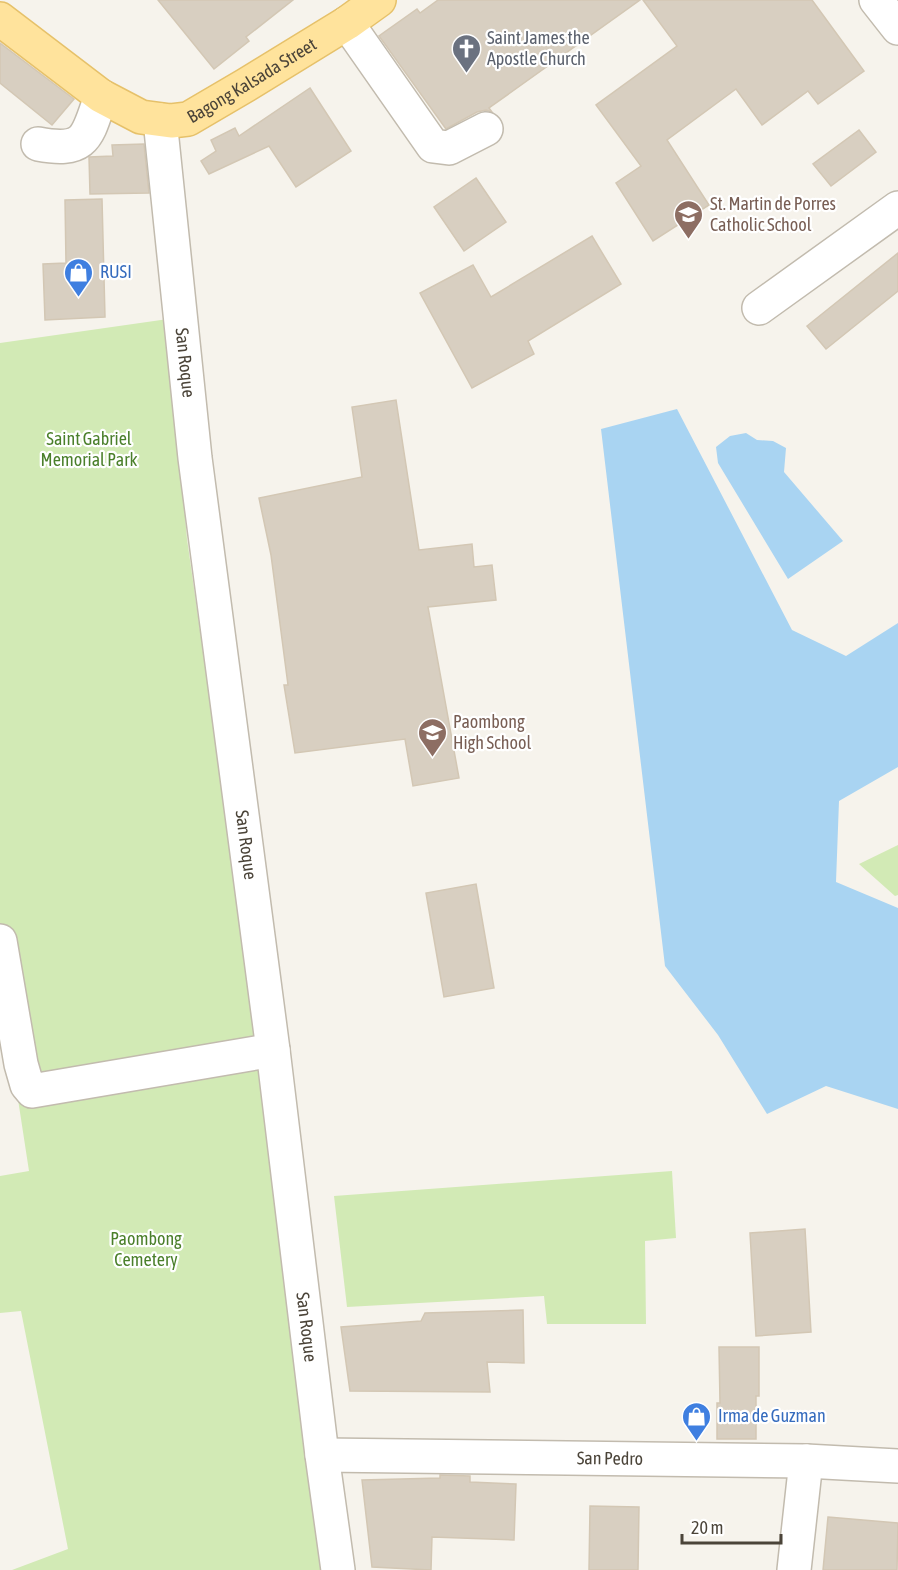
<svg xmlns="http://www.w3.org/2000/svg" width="898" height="1570" font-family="'Asap Condensed',sans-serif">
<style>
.green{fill:#d2eab5}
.water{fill:#a9d4f2}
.building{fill:#d8cfc1;stroke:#d3c7b4;stroke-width:1.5}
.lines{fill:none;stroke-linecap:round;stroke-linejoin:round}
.minor-casing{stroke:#c2bbae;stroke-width:36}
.major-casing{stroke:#e6c16a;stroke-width:36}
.minor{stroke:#fff;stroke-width:33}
.major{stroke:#ffe39c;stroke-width:33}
.labels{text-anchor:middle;stroke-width:4.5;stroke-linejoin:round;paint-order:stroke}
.worship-label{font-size:18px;fill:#5b616d;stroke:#fff;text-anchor:start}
.street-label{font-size:18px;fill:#4b4439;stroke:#fff}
.education-label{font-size:18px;fill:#785e54;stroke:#fff;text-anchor:start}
.shop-label{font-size:18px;fill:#366cbe;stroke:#fff;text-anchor:start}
.park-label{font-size:18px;fill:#4a7f2a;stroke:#fff}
</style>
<rect width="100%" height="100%" fill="#f6f3ec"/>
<g class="green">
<path d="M168,319l19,220 91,641 52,390h-318l56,-21 -47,-238 -21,2v-137l29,-5 -29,-189v-639z"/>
<path d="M898,845v50l-3,1 -36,-32z"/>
<path d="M672,1171l4,67 -31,3 1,83h-99l-3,-28 -197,11 -13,-111z"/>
</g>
<g class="water">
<path d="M677,409l115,221 54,26 52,-33v144l-59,34 -3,81 62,26v201l-72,-23 -59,28 -49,-79 -53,-69 -64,-537z"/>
<path d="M746,433l11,7 16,1 13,7 -2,24 59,69 -55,38 -70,-116 -2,-16 14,-11z"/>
</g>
<g class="building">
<path d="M158,0h135l-47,37 3,4 -35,28z"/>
<path d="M438,0h202l-151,108 3,4 -6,-2 -9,2 -31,17 -67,-93 38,-27 3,4z"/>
<path d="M643,0h169l52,71 -46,33 -10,-13 -46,34 -26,-36 -69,51 42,65 -56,36 -37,-58 25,-17 -45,-61 81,-59z"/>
<path d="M0,43l74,56 -22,26 -52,-42z"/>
<path d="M310,88l41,63 -55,36 -27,-41 -60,28 -8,-13 15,-10 -5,-11 24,-12 4,8z"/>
<path d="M859,130l17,22 -45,34 -18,-22z"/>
<path d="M144,144l5,49 -59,1 -1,-37 24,-1 -1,-11z"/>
<path d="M476,178l30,44 -42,29 -30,-44z"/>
<path d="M102,199l3,118 -60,3 -2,-56 23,-1 -1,-63z"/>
<path d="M592,236l29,48 -93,57 6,13 -62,34 -52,-95 53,-28 18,32z"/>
<path d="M898,253v38l-72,58 -19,-23z"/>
<path d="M396,400l23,150 53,-6 2,23 18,-2 4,35 -68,7 31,171 -46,8 -8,-47 -110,14 -11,-68h4l-17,-130 -12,-57 103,-21 -10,-70z"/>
<path d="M476,884l18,104 -50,9 -18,-104z"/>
<path d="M805,1229l6,103 -55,4 -6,-103z"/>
<path d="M523,1310l1,53 -37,-1 3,30 -140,-1 -9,-64 80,-6 4,-8z"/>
<path d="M719,1347h40v49h-3v43h-39v-36h3z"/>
<path d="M440,1475l30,1v6l46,2 -2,56 -82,-3 -1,33 -59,-3 -10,-87 78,-2z"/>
<path d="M590,1506l49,1 -1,63h-49z"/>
<path d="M828,1517l70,6 -1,47h-74z"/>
</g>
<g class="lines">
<defs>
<g id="minor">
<path d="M876,0l22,28"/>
<path d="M347,23l86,123 16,2 37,-19"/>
<path id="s1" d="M160,120l35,338 78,592 49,405 16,115"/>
<path d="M38,144c49,9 49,-7 63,-48"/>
<path d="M759,308l139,-100"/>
<path d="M0,941l21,123 6,21 5,6 241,-41"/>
<path id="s2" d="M322,1455l484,6 92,5"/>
<path d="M794,1570l12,-109"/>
</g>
<g id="major">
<path id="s3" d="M0,19l101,77 40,21 30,4 17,-2 58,-34 101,-62 32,-23"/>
</g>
</defs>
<use href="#minor" class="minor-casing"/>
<use href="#major" class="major-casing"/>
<use href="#minor" class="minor"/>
<use href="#major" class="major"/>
</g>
<defs>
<symbol id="church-pin" viewBox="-11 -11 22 30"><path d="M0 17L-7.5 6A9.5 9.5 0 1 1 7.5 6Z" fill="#6b7280" stroke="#fff"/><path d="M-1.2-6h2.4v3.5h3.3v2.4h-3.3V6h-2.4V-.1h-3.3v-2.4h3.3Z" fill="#fff"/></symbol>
<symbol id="school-pin" viewBox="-11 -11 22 30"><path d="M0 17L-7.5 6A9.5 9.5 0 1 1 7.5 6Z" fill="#8d6e63" stroke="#fff"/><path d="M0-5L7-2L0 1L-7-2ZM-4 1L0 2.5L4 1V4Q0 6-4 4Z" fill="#fff"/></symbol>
<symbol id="shop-pin" viewBox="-11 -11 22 30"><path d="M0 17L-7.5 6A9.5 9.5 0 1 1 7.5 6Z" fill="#3f7fe0" stroke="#fff"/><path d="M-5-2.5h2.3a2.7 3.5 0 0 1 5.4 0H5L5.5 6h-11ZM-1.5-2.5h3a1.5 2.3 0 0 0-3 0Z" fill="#fff"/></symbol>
</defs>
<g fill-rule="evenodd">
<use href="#church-pin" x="450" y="32" width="33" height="45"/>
<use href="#school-pin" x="672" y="198" width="33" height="45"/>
<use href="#shop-pin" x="62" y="256" width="33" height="45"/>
<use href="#school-pin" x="416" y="716" width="33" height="45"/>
<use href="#shop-pin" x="680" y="1400" width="33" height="45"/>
</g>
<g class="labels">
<g class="worship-label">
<text x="487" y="44">Saint James the<tspan x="487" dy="21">Apostle Church</tspan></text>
</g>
<g class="street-label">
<text dy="6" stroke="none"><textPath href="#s3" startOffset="294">Bagong Kalsada Street</textPath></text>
<text dy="6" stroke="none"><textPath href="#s1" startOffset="244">San Roque</textPath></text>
<text dy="6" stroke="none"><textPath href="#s1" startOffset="730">San Roque</textPath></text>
<text dy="6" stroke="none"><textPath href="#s1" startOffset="1216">San Roque</textPath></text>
<text dy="6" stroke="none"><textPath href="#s2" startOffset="288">San Pedro</textPath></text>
</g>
<g class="education-label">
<text x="710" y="210">St. Martin de Porres<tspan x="710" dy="21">Catholic School</tspan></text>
<text x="453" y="728">Paombong<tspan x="453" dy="21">High School</tspan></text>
</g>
<g class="shop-label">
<text x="100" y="278">RUSI</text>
<text x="718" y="1422">Irma de Guzman</text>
</g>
<g class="park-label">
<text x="89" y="445">Saint Gabriel<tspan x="89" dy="21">Memorial Park</tspan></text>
<text x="146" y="1245">Paombong<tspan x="146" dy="21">Cemetery</tspan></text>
</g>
</g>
<path d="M682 1534v9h99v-9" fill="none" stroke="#4b4439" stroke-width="3"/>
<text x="691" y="1534" font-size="18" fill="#4b4439" stroke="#ffffff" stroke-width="4.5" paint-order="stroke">20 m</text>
</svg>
